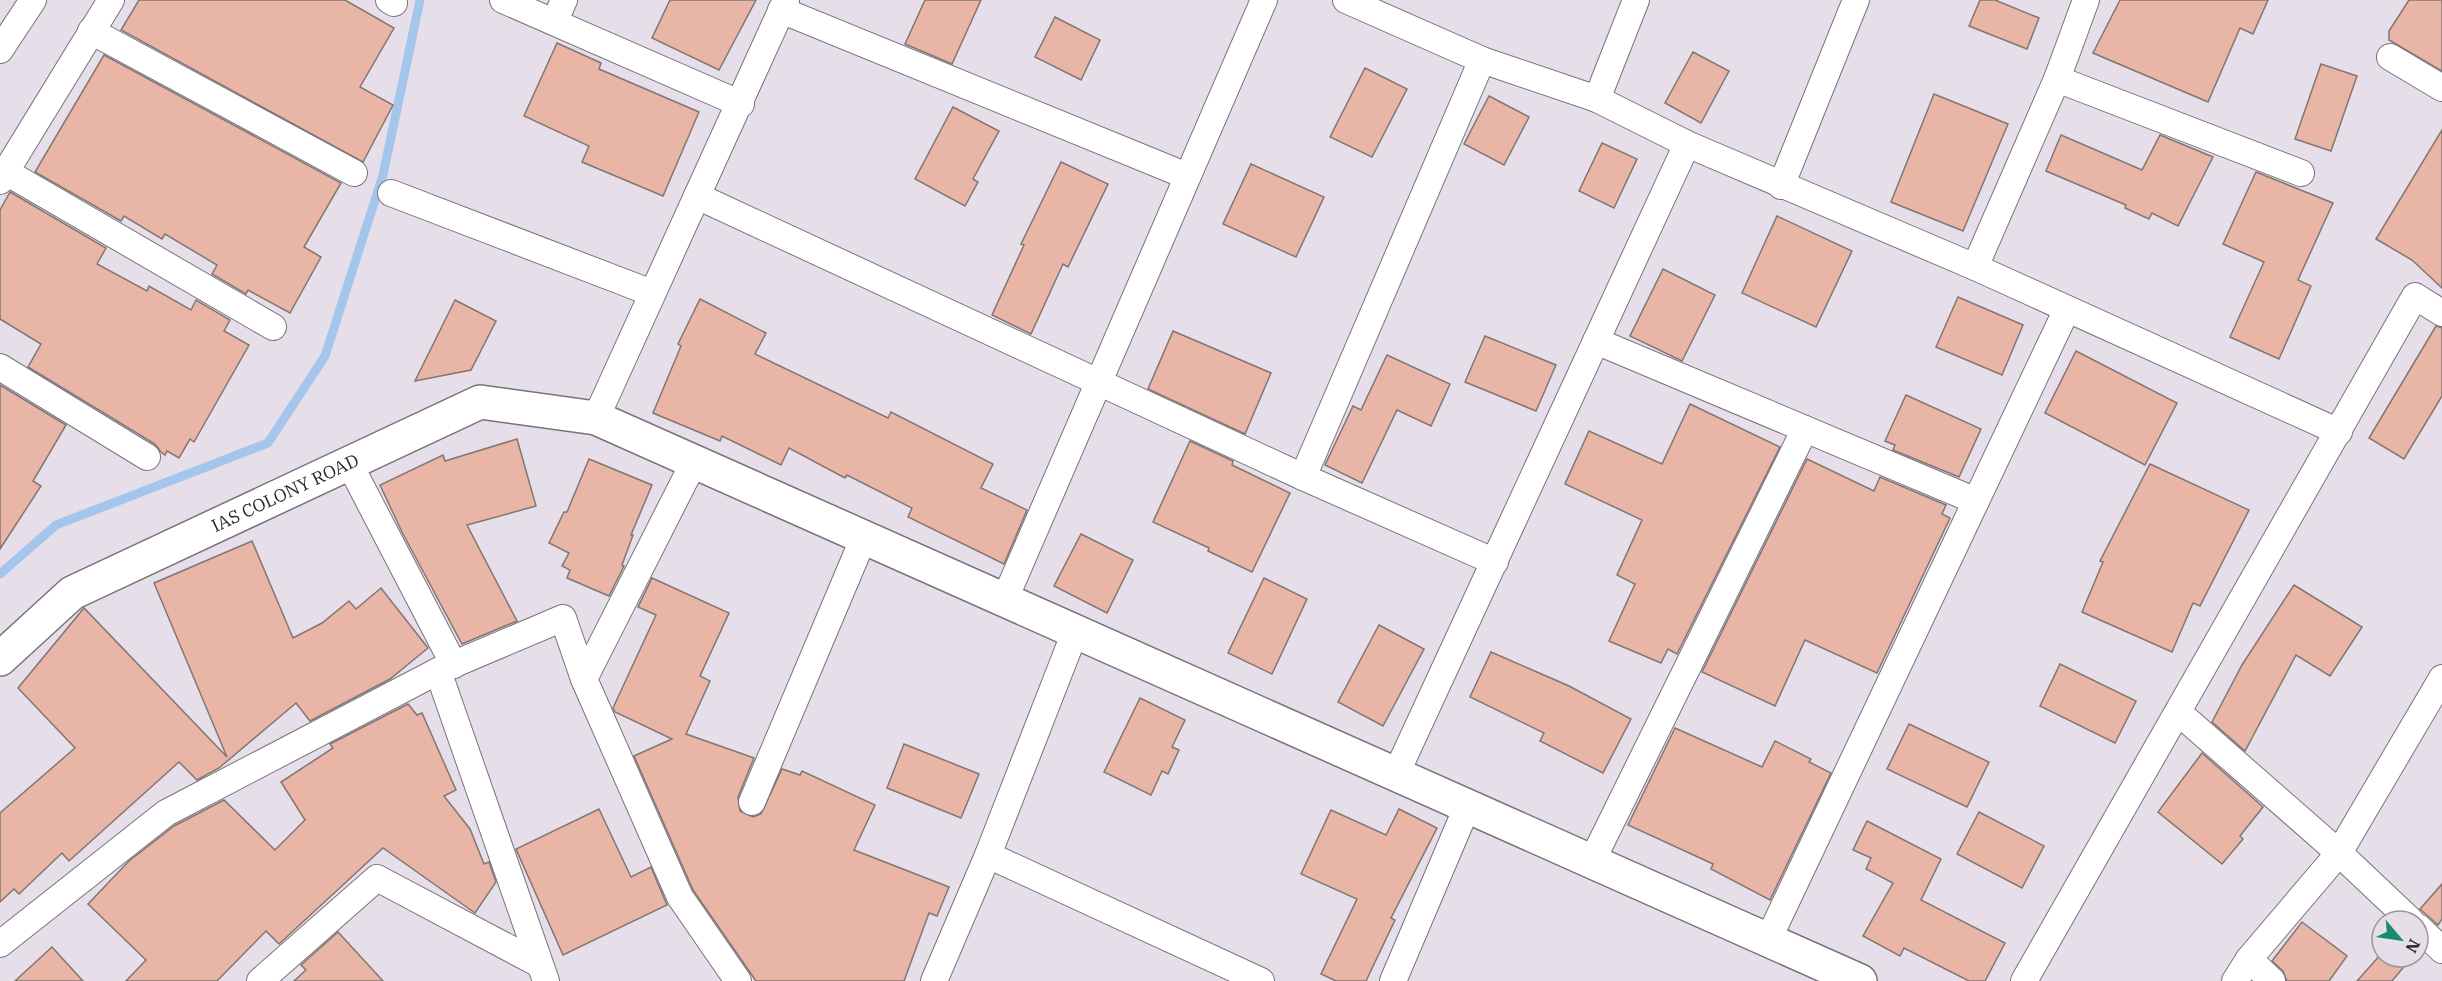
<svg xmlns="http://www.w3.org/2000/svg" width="2442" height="981" font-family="'IBM Plex Serif',serif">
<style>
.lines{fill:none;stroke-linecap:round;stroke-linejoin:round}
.stream{stroke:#a5c6ec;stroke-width:9}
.building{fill:#e9b5a6;stroke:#827673;stroke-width:1.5}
.street-casing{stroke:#79727b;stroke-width:28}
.secondary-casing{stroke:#79727b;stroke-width:36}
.street{stroke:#fff;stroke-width:26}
.secondary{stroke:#fff;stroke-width:33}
.labels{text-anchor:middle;stroke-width:4.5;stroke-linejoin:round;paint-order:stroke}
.street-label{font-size:18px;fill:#2d2a2e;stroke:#e6dfe9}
</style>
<rect width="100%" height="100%" fill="#e6dfe9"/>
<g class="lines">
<path class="stream" d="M0,574l56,-49 212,-82 57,-87 58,-181 37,-175"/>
</g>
<g class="building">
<path d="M139,0h206l49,28 -34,59 33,18 -30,57 -242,-132z"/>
<path d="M670,0h86l-37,70 -67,-32z"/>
<path d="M925,0h56l-29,64 -47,-20z"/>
<path d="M1980,0h15l44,18 -12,31 -58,-23z"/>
<path d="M2120,0h148l-15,34 -13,-6 -32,74 -115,-49z"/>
<path d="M2409,0h33v71l-53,-31v-9z"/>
<path d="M1055,17l45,23 -19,40 -46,-23z"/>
<path d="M557,43l44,20 -2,6 100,43 -36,84 -81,-34 7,-16 -65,-30z"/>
<path d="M1693,52l36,19 -28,52 -36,-20z"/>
<path d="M104,55l237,128 -37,64 17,10 -31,56 -42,-23 -2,4 -34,-20 5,-9 -52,-31 -3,5 -38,-23 -3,5 -86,-49z"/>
<path d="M2321,64l36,12 -26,75 -36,-12z"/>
<path d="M1365,68l42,21 -35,68 -42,-20z"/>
<path d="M1934,94l74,30 -45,107 -72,-29z"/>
<path d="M1489,96l40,21 -25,48 -40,-21z"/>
<path d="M953,107l46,24 -26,48 5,3 -13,24 -50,-27z"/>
<path d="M2442,130v158l-30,-28 -36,-21z"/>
<path d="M2061,135l81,35 18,-35 53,22 -35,69 -26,-13 -3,6 -24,-11 1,-3 -80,-34z"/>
<path d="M1602,143l35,16 -23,49 -35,-17z"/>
<path d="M1061,162l47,22 -40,83 -5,-3 -32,70 -39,-19 32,-70 -3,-1z"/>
<path d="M1251,164l73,33 -28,60 -73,-33z"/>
<path d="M2256,172l77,31 -35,77 13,6 -32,73 -49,-22 34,-75 -41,-18z"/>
<path d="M10,192l96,56 -9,16 50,27 2,-5 42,24 5,-10 34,20 -6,11 25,14 -55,97 -4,-3 -11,19 -12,-7 -2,4 -4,-3 -6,-8 -127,-77 13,-23 -41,-25v-109z"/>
<path d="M1777,216l75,35 -36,76 -74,-34z"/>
<path d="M1663,269l52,26 -33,66 -52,-25z"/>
<path d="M1958,297l65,28 -21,50 -66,-28z"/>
<path d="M700,299l66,34 -11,21 133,64 3,-6 102,52 -12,24 46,22 -23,54 -96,-47 4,-9 -65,-33 -2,3 -56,-30 -8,17 -59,-29 -2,5 -67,-28 28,-67 -3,-2z"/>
<path d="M455,300l41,21 -25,49 -56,11z"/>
<path d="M2436,326l6,2v68l-38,63 -35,-21z"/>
<path d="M1173,331l98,42 -26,61 -97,-45z"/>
<path d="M1485,336l71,29 -20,46 -71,-29z"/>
<path d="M2076,351l101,52 -32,62 -100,-52z"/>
<path d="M1387,355l63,29 -19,42 -34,-16 -35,73 -37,-18 28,-59 8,4z"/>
<path d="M0,385l66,40 -33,56 8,5 -41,63z"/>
<path d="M1906,395l75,34 -22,48 -66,-27 2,-5 -10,-4z"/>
<path d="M1690,404l90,43 -103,207 -9,-5 -7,14 -52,-22 26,-57 -18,-9 25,-55 -77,-36 24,-53 73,33z"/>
<path d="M517,439l19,67 -69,19 50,96 -55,23 -60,-112 -22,-47 63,-30 2,6z"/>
<path d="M1190,441l43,20 -1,4 58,28 -38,79 -44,-21 1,-3 -56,-26z"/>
<path d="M589,459l63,26 -21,50h2l-11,30 2,1 -15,30 -42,-18 3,-8 -8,-4 7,-13 -20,-10 15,-31h3z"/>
<path d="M1807,459l67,32 6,-14 66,28 -4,9 8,4 -73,155 -72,-33 -30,66 -73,-34z"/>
<path d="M2150,464l99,46 -49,96 -7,-3 -21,49 -90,-40 21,-50 -3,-1z"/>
<path d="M1081,534l52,26 -26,53 -53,-27z"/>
<path d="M252,541l41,97 29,-15 27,-22 7,8 25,-21 47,60 -38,31 -80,42 -14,-18 -77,65 -22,12 -18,-18 -110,99 -7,-8 -43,41 -5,-5 -14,13v-89l75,-65 -57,-60 66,-80 143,149 -73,-174z"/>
<path d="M652,578l77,35 -29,63 10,5 -24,53 68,24 -16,39 2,14 13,6 8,-3 21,-45 18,6 2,-4 73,34 -21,45 95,37 -12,29 -8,-3 -25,68h-148l-63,-91 -59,-134 38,-17 -57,-27 -2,-4 43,-93 -18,-8z"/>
<path d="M1264,578l43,21 -35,75 -44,-21z"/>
<path d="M2294,585l68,42 -32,49 -34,-21 -51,96 -33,-29 30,-57z"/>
<path d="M1379,625l45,24 -41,77 -45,-24z"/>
<path d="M1491,652l78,34 62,33 -28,54 -63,-32 4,-8 -74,-36z"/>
<path d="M2060,664l76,37 -21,42 -75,-37z"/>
<path d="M1140,698l45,22 -13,27 7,3 -11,24 -6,-3 -11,24 -47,-23z"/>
<path d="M408,704l9,11 5,-2 34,77 -12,6 26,33 14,35 5,-2 7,20 -21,31 -92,-65 -104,96 -13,-13 -49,50h-91l20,-21 -58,-56 41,-43 45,-35 50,-26 51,50 30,-30 -24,-38 52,-34 -3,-4z"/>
<path d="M1909,724l80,38 -22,45 -80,-38z"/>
<path d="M1675,728l87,39 13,-26 36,18 -2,3 22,11 -61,127 -59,-31 2,-5 -85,-39z"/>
<path d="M904,744l75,30 -18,44 -74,-30z"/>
<path d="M2202,753l61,54 -23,29 3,3 -21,25 -64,-52z"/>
<path d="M599,809l32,68 20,-10 16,38 -104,50 -47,-106z"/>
<path d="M1399,809l38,19 -46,90 4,2 -29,61h-30l-15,-7 36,-75 -56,-25 30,-64 55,25z"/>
<path d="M1979,812l65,34 -22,42 -65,-34z"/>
<path d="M1867,821l74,38 -20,41 84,43 -20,38h-16l-65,-33 -4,8 -37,-20 30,-53 -27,-14 5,-11 -18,-8z"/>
<path d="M2442,884v35l-4,6 -18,-16z"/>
<path d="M2302,922l45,34 -18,25h-42l-4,-10 -11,-10z"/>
<path d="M338,932l45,49h-89l12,-11 -5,-5z"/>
<path d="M52,947l31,34h-68z"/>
<path d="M2382,953v4h30l-20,24h-35z"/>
</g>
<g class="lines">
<defs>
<g id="street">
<path d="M389,0l5,3"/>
<path d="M503,0l238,104"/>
<path d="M1346,0l136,60 115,39 90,45 288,123 364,165"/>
<path d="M781,10l406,166"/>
<path d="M555,21l9,-21"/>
<path d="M91,31l263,142"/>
<path d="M0,50l33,-50"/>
<path d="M2390,57l52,31"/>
<path d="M2057,79l244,94"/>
<path d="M1597,99l39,-99"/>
<path d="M6,172l267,155"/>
<path d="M0,181l111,-181"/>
<path d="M1781,186l75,-186"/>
<path d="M391,193l261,100"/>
<path d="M697,196l606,281 192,85"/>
<path d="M1975,267l82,-188 29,-79"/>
<path d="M1596,341l380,160"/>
<path d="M0,367l147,90"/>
<path d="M596,418l190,-418"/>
<path d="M349,463l105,202"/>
<path d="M1303,477l179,-417"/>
<path d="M1004,601l260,-601"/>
<path d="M438,671l108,310"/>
<path d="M584,679l110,-217"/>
<path d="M2178,712l161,141 72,68"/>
<path d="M1396,774l291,-630"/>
<path d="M752,802l112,-265"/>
<path d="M988,855l273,126"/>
<path d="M1591,863l214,-434"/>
<path d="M2418,927l24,23"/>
<path d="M1768,940l299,-631"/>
<path d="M0,944l166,-131 272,-142 125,-53 21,61 96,218 58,84"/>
<path d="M2249,959l23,22"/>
<path d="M260,981l117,-103 162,86"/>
<path d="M934,981l54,-126 87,-223"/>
<path d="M1393,981l74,-174"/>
<path d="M2024,981l391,-685 27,17"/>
<path d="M2235,981l14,-22 90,-106 103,-175"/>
</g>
<g id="secondary">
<path id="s1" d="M0,659l72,-66 408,-191 116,16 1264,563"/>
</g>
</defs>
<use href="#street" class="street-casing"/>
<use href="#secondary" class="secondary-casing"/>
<use href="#street" class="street"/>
<use href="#secondary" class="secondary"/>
</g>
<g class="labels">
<g class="street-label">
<text dy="6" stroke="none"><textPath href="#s1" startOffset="333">IAS COLONY ROAD</textPath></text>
</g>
</g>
<g transform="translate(2400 939) rotate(119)"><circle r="28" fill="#e6dfe9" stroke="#9c979e" stroke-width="1.5"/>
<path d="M0-4.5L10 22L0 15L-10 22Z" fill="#178b6c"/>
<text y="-9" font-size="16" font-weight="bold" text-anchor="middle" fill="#2d2a2e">N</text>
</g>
</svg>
